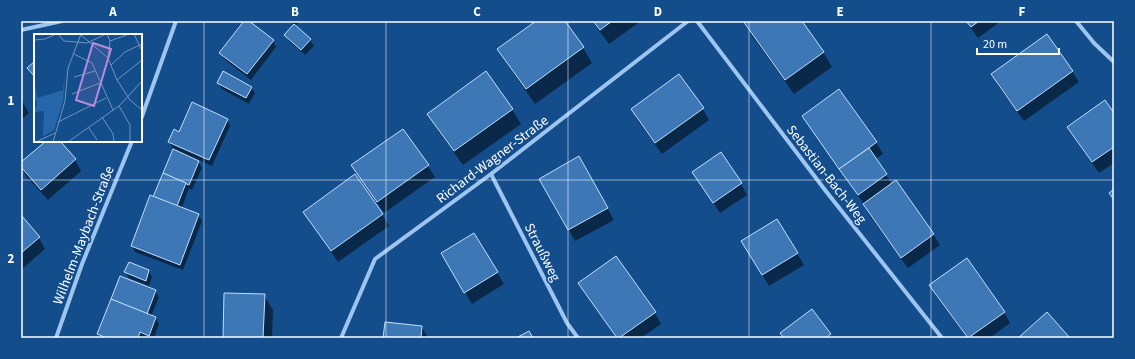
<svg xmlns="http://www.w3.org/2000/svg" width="1135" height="359" font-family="'Source Sans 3',sans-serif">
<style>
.shadow{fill:#0007}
.building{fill:#3d77b5;stroke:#c3dffc}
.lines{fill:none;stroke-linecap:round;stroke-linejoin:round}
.minor{stroke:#9dc5f0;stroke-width:4}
.grid{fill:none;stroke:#fff;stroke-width:1;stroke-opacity:0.55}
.labels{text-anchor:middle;stroke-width:3.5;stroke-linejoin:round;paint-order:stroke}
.street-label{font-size:14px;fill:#fff;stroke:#144d8c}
.inset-road{fill:none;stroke:#7294ba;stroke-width:1}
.view{fill:#b68bdc;fill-opacity:0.15;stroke:#b68bdc;stroke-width:2}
.inset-edge{fill:none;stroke:#fff;stroke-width:2}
.neatline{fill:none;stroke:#fff;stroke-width:1.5}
.grid-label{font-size:13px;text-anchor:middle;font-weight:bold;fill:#fff}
</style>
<rect width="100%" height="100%" fill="#144d8c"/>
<g class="shadow">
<path d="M246,21l27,20 3,6 -25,33 -27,-21 -3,-6z"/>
<path d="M290,21h11l-6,5 15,14 4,6 -9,9 -16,-14 -4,-6 9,-9z"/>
<path d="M538,21h26l19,27 9,15 -57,41 -28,-40 -9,-15z"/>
<path d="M592,21h49l-32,23z"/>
<path d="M744,21h57l22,31 9,15 -38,27 -42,-58z"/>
<path d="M966,21h35l-23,17z"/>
<path d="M1072,71l7,11 -55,39 -26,-35 -6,-12z"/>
<path d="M218,83l33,4 4,6 -6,11 -27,-15z"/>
<path d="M21,99l8,14 -8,7z"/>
<path d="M512,109l9,15 -58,41 -26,-36 -8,-15z"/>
<path d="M632,109h71l6,11 -47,34 -24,-33z"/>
<path d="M1114,115v48l-15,10 -24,-34 -7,-12z"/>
<path d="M803,116l73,26 7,12 -8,5 17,25 41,50 7,11 -32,23 -38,-52 -6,-12 -54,-77z"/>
<path d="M227,119l3,7 -18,40 -15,-7 5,9 -10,22 -3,-2 -7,20 16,7 4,6 -19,49 -48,-18 -3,-6 22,-48 33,-43 -14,-7 -4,-6 10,-9z"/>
<path d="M402,130l26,36 7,11 -51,36 -31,-47z"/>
<path d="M48,141h11l16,19 6,11 -33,29 -22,-24 -5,-10v-3z"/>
<path d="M579,158l35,62 -39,21 -34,-62z"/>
<path d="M700,183l41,1 6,11 -27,18z"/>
<path d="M304,212l78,2 7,12 -51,36z"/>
<path d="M21,217l18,21 6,11 -24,21z"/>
<path d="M777,220l27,45 -35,21 -27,-45z"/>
<path d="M474,234l30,50 -32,20 -30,-50z"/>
<path d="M149,271l3,6 -3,9 -20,-8 -3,-6z"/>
<path d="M580,284l75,29 6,11 -20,14h-25z"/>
<path d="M931,286l73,26 6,11 -20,15h-23l-30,-41z"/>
<path d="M155,291l4,6 -8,19 5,2 3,6 -5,14h-53l-3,-4z"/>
<path d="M264,295l9,15 -1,28h-48z"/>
<path d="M812,310l20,28h-48l-3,-5z"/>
<path d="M422,327l6,11h-44z"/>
</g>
<g class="building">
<path d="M244,21h5l25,19 -27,34 -28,-21z"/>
<path d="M536,21h29l19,26 -58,42 -29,-40z"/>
<path d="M593,21h19l-12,9z"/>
<path d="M743,21h59l22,31 -39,28z"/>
<path d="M966,21h13l-8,6z"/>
<path d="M294,24l17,15 -10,11 -17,-15z"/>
<path d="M1047,34l26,37 -56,40 -26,-37z"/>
<path d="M35,61v16l-8,-9z"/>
<path d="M223,71l29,16 -6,11 -29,-15z"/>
<path d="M486,71l27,38 -59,42 -27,-37z"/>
<path d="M679,74l25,34 -49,35 -24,-34z"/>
<path d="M839,89l38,53 -38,27 -37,-53z"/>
<path d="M1105,100l9,13v34l-22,15 -25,-35z"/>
<path d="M192,102l36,17 -19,41 -41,-18 6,-13 5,3z"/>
<path d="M403,129l26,36 -52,37 -26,-37z"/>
<path d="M46,141h14l16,18 -35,31 -20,-23v-5z"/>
<path d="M869,148l18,26 -29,21 -19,-26z"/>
<path d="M173,149l26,12 -10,24 -26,-12z"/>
<path d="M721,152l21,31 -29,20 -21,-31z"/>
<path d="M579,156l29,52 -40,22 -29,-51z"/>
<path d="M163,173l23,10 -9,23 -24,-9z"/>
<path d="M355,174l28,40 -52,37 -28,-39z"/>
<path d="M896,180l38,54 -33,24 -38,-54z"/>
<path d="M1114,189v11l-5,-7z"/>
<path d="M150,195l49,19 -19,51 -49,-19z"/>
<path d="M21,215l19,22 -19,16z"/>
<path d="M777,219l21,34 -36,22 -21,-34z"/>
<path d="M474,233l24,39 -34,21 -23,-40z"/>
<path d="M616,256l40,56 -37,26h-2l-39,-55z"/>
<path d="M967,258l38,54 -37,26 -39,-53z"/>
<path d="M129,262l20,8 -3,11 -22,-9z"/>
<path d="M120,276l36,14 -9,24 -36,-15z"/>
<path d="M224,293l41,1 -2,44h-40z"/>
<path d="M111,299l45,18 -7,19 -9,-4 -2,6h-31l-10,-4z"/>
<path d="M812,309l19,25 -5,4h-42l-4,-5z"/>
<path d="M1047,312l23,26h-52z"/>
<path d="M385,322l37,4 -1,12h-38z"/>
<path d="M529,331l4,7h-17z"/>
</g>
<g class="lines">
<g class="minor">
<path d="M697,21l128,169 117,148"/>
<path d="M1076,21l18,22 20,19"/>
<path d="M21,30l41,-9"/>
<path d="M141,119l35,-98"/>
<path d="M491,174l76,149 11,15"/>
<path d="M56,338l26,-74 50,-123"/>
<path d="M341,338l34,-79 116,-85 197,-153"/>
</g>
</g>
<path class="grid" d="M204,21v317M386,21v317M568,21v317M749,21v317M931,21v317M21,180h1093"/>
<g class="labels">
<g class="street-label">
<text transform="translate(492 159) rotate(-37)" y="5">Richard-Wagner-Straße</text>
<text transform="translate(827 174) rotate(52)" y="5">Sebastian-Bach-Weg</text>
<text transform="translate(83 235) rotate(-69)" y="5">Wilhelm-Maybach-Straße</text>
<text transform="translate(543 252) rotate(63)" y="5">Straußweg</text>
</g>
</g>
<g transform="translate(34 34)">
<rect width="108" height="108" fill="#144d8c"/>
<path d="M31,41l-2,26 -9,29 -11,6 1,-25 -10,1 3,-8 -3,-9v-18l3,21 26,-8z" fill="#2667ab"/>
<path class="inset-road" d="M24,0l6,7 23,2 19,-9M73,0l3,7 -2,17M100,0l8,17M47,1l27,23 9,22 13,20 12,10M0,6l11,-1 11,-5M76,7l19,-7M40,20l18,9 21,47M77,31l14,-13 17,-8M40,43l21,-6M83,46l25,-20M38,60l28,-11M85,72l11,19v17M68,83l11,17 1,8M24,88l48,-24M55,94l8,12M2,108l19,-9M19,108l12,-41 3,-33 13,-34M34,108l51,-36 23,-25"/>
<path class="view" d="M59,9l18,6 -17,57 -18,-6z"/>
<rect width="108" height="108" class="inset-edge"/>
</g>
<rect width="1135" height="359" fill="none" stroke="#144d8c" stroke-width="44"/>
<path d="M977 48v6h82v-6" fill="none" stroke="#ffffff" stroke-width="2"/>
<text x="983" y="48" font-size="12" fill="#ffffff" stroke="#144d8c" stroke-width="3" paint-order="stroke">20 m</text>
<rect x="22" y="22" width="1091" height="315" class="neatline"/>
<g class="grid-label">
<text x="113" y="16">A</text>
<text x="295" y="16">B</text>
<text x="477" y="16">C</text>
<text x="658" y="16">D</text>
<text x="840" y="16">E</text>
<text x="1022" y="16">F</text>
<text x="11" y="105">1</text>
<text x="11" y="263">2</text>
</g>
</svg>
